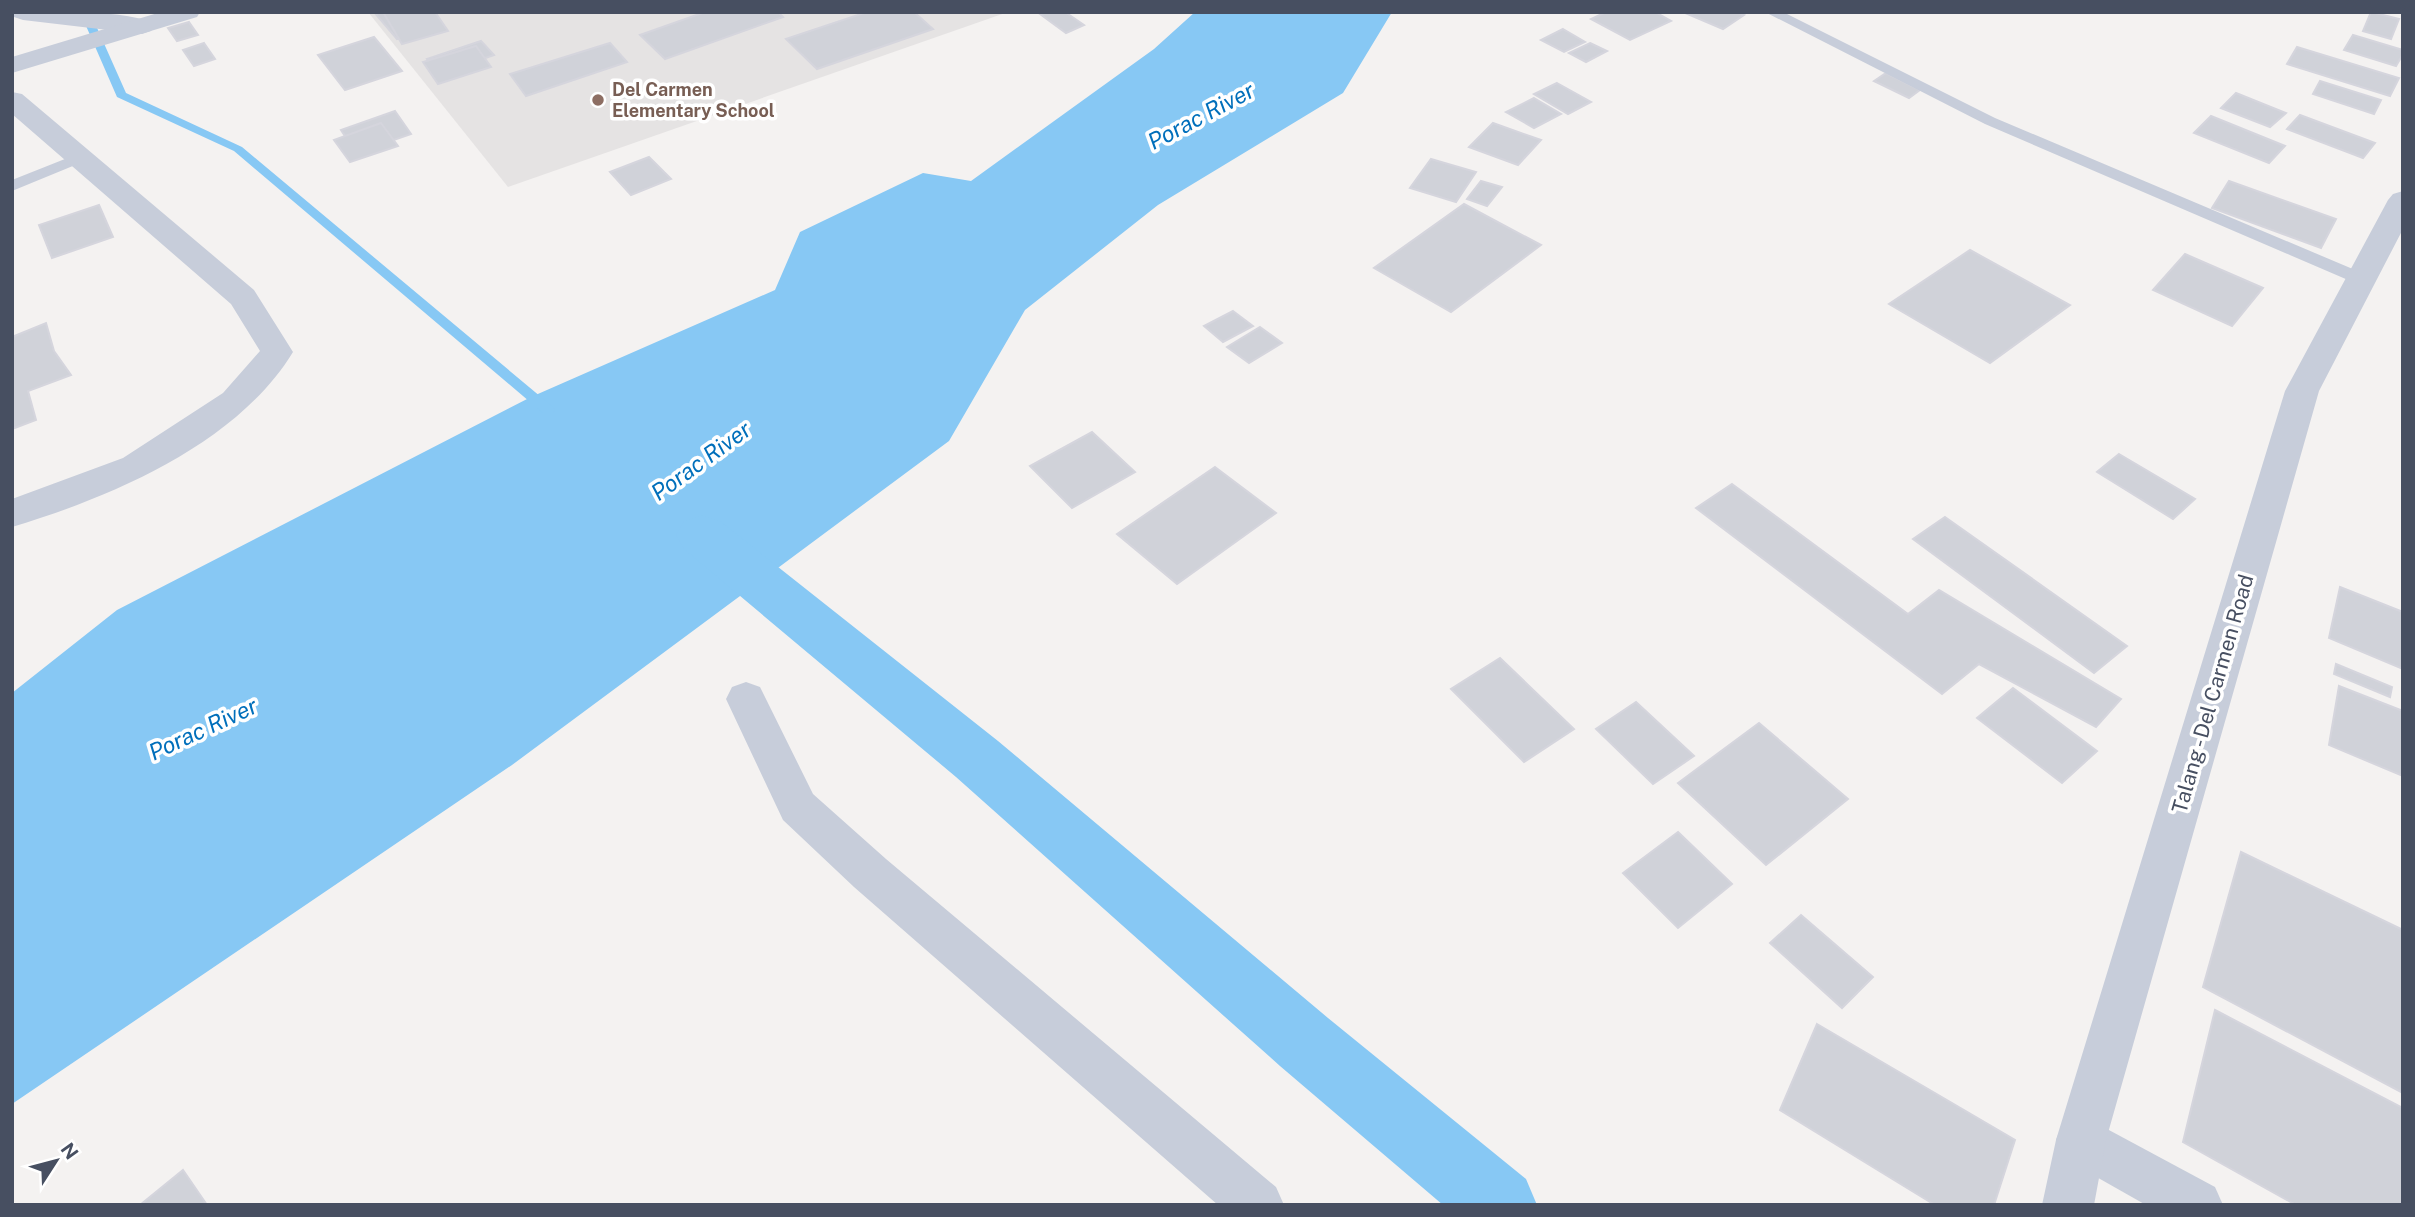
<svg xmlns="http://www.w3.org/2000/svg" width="2415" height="1217" font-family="'Public Sans',sans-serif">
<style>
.education{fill:#e5e3e3}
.water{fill:#87c8f4}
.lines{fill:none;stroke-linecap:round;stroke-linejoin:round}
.stream{fill:#87c8f4;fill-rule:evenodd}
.canal{fill:#87c8f4;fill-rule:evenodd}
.building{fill:#d0d2d9;stroke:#d5d5dd;stroke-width:2}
.service{fill:#c7cdda;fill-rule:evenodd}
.minor{fill:#c7cdda;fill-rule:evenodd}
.tertiary{fill:#c7cdda;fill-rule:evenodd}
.education-dot{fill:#8d6e63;stroke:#fff;stroke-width:2.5}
.labels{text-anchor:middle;stroke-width:7;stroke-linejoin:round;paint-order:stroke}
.far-education-label{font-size:18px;font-weight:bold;fill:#785e54;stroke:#fff;text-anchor:start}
.street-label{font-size:21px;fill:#474f61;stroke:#fff}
.water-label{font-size:23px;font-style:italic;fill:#006fbb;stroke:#fff}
</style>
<rect width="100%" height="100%" fill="#f4f2f1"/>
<path class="education" d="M368,12h640l-500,175z"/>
<path class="water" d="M1195,12h197l-49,81 -185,112 -133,105 -76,131 -437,324 -500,339v-411l105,-83 414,-213 244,-107 25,-58 123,-59 48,8 183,-132z"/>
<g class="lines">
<path class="stream" d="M80,12h10l36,81 116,54 311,260 2,3 -2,3h-10l-309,-262 -117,-54z"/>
<path class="canal" d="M702,515l18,6 278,220 330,277 198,161 11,26h-94l-163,-139 -324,-289 -272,-228 -8,-14 8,-14z"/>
</g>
<g class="building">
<path d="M374,12h43l14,16 -34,11z"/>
<path d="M383,12h52l13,19 -46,13z"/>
<path d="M705,12h73l5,5 -118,42 -25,-24z"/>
<path d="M867,12h47l19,17 -116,40 -31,-30z"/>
<path d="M1045,12h20l19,13 -18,8 -26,-19z"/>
<path d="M1606,12h49l16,9 -41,19 -39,-21z"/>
<path d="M1683,12h53l8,3 -21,14z"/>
<path d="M2371,12l28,7 -8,20 -28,-8z"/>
<path d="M189,22l9,13 -21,6 -9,-13z"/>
<path d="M1563,29l22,13 -21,10 -23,-12z"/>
<path d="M2353,35l50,15v4l-7,12 -52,-16z"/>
<path d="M374,37l28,34 -57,19 -27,-35z"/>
<path d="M481,41l13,14 -55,19 -12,-15z"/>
<path d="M204,43l11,16 -21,7 -11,-16z"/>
<path d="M610,43l17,19 -101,34 -16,-22z"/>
<path d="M1590,43l17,8 -21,11 -17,-9z"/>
<path d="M476,46l15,21 -53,17 -15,-22z"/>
<path d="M2297,47l102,31 -9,18 -103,-32z"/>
<path d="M1886,73l34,17 -11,8 -35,-17z"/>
<path d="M2320,81l61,19 -7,14 -61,-20z"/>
<path d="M1557,83l34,19 -23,12 -34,-20z"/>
<path d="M2236,93l50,20 -16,14 -49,-19z"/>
<path d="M1534,98l27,16 -27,14 -28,-16z"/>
<path d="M395,111l16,23 -55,19 -15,-23z"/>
<path d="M2300,115l75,28 -12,15 -76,-29z"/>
<path d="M2211,116l74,30 -16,17 -75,-30z"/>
<path d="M381,123l17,23 -48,16 -16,-22z"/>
<path d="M1493,123l48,17 -23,25 -49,-18z"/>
<path d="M649,157l22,22 -40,16 -21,-23z"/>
<path d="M1431,159l45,13 -20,30 -46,-14z"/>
<path d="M1481,181l21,6 -15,19 -20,-7z"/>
<path d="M2229,181l107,38 -15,29 -109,-40z"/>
<path d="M1464,204l77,41 -90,67 -77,-44z"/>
<path d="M99,205l14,32 -61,21 -13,-33z"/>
<path d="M1970,250l100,55 -80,58 -101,-59z"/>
<path d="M2185,254l78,34 -31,38 -79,-36z"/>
<path d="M1233,311l20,15 -30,16 -19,-16z"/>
<path d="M46,323l8,28 17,24 -43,16 8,29 -24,9v-92z"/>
<path d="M1260,327l22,16 -33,20 -22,-16z"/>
<path d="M1092,432l43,40 -63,36 -42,-42z"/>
<path d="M2119,454l76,45 -22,20 -76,-47z"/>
<path d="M1215,467l61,46 -99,71 -60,-50z"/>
<path d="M1732,484l176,130 31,-24 182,109 -25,28 -117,-63 -37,30 -246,-186z"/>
<path d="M1945,517l182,129 -33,27 -181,-134z"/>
<path d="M2340,587l63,25v57l-74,-31z"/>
<path d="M1500,658l74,71 -50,33 -73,-73z"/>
<path d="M2336,664l56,23 -2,10 -56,-23z"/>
<path d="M2339,686l64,25v65l-74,-31z"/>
<path d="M2013,688l84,63 -35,32 -85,-65z"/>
<path d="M1636,702l58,54 -41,28 -57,-55z"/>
<path d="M1759,723l89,76 -82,66 -88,-82z"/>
<path d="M1678,832l54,52 -54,44 -55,-55z"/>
<path d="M2241,852l162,78v163l-200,-106z"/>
<path d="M1801,915l72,62 -31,31 -72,-65z"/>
<path d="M2215,1010l188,98v97h-107l-113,-63z"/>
<path d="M1817,1024l198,116 -21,65h-59l-155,-95z"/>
<path d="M183,1170l24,35h-67z"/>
</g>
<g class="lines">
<g class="service">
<path d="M1765,12h18l212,106 372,157 2,4 -8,5 -6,-1 -370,-159z"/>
<path d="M80,153l8,5 -3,3 -73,30v-11z"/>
</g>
<g class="minor">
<path d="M12,12c46,0 94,-3 139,9l4,5 -4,5 -9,3 -119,-14 -9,-3z"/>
<path d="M12,92l10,2 232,196 39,62c-56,92 -181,145 -281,175v-28l111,-41 100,-65 37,-42 -29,-47 -219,-190z"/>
<path d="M746,682l14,5 53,107 73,65 390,328 8,18h-66l-364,-318 -71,-67 -57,-121 6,-12z"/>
<path d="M2081,1115l134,72 8,18h-77l-83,-47 -7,-18 7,-18z"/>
</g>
<g class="tertiary">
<path d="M161,12h39l-3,5 -185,56v-16z"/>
<path d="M2403,191v38l-84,162 -213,749 -12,65h-52l14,-65 229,-749 103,-191 5,-6z"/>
</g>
</g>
<circle class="education-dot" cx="598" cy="100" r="7"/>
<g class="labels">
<g class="far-education-label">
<text x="612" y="96">Del Carmen<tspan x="612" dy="21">Elementary School</tspan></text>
</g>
<g class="street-label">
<text transform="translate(2213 694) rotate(-74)" y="7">Talang - Del Carmen Road</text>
</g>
<g class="water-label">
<text transform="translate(1201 116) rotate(-28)" y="8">Porac River</text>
<text transform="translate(701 461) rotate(-36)" y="8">Porac River</text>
<text transform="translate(203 729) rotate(-25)" y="8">Porac River</text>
</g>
</g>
<rect width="2415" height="1217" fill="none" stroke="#474f61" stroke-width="28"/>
<g transform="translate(56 1161) rotate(54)" stroke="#ffffff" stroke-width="5" paint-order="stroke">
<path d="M0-5L12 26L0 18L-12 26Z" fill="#474f61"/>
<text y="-10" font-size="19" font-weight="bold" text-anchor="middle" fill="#474f61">N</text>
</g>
</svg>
